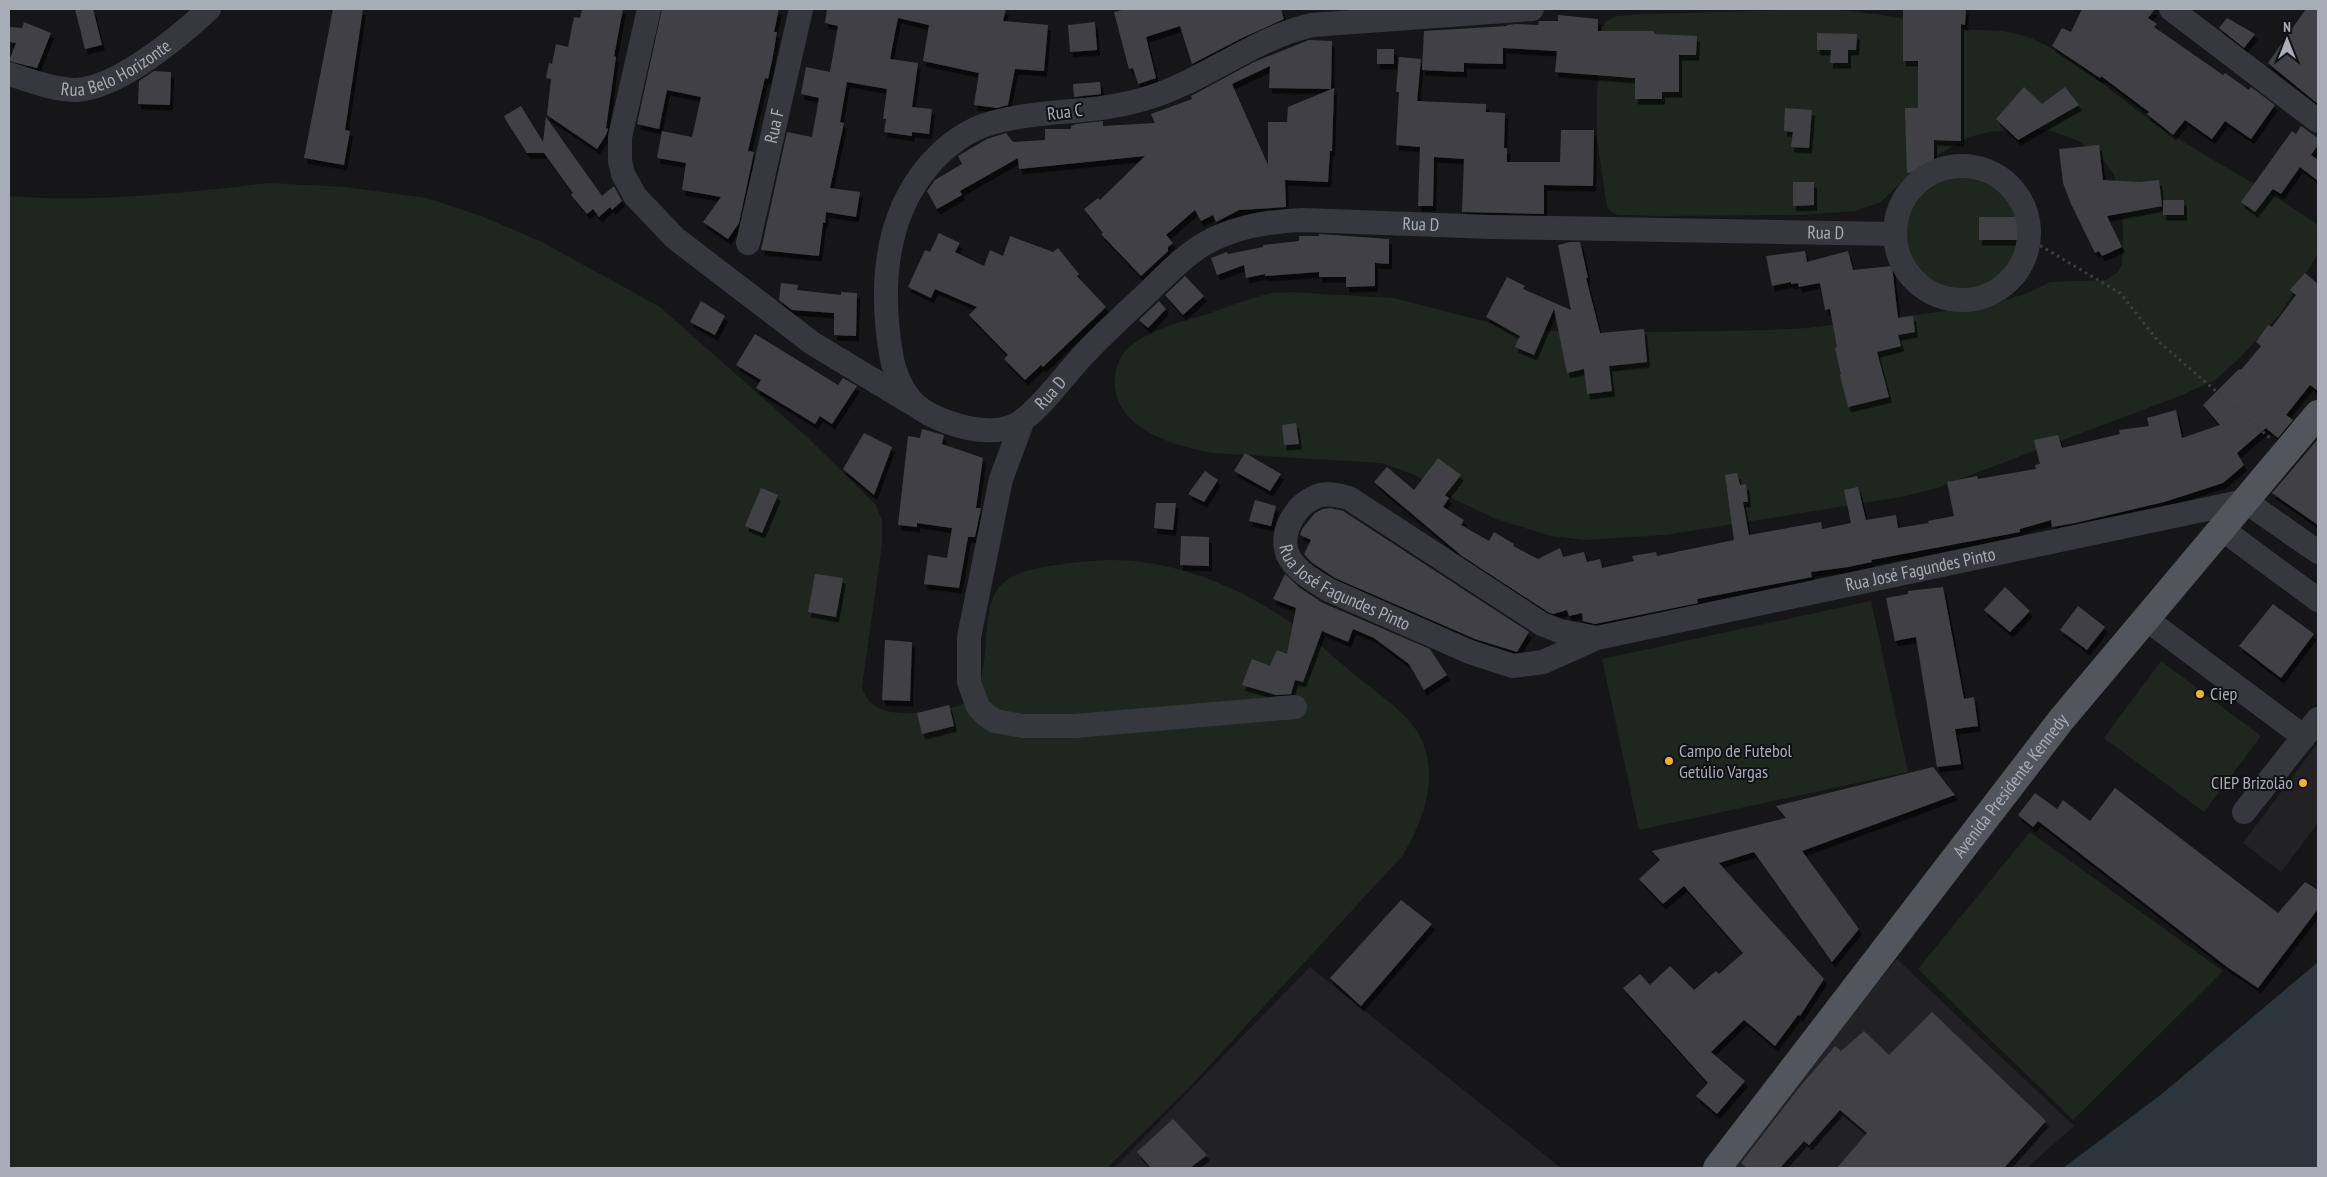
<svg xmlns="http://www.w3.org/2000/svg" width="2327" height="1177" font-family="'PT Sans Narrow',sans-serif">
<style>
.built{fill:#222225}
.green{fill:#1e261f}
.water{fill:#2c353c}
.building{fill:#404145;filter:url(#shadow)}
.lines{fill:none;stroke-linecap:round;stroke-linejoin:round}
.path{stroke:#3d3f44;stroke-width:3;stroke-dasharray:2.5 4;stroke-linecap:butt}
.minor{stroke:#37383d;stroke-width:24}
.major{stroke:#53555c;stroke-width:28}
.poi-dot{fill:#f2b134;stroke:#111113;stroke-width:2}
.labels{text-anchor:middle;stroke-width:4;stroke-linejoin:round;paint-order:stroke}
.street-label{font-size:18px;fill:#a8adb8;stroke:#111113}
.poi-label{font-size:18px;fill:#a8adb8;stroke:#111113;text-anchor:start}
</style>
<defs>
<filter id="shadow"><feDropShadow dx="3" dy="5.5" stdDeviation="0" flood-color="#0009"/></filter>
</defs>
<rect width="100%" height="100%" fill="#161618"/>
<g class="built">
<path d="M2318,743v80l-37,49 -38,-29z"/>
<path d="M1897,959l177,167 -47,42h-299l96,-122z"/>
<path d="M1310,967l251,201h-447z"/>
</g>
<g class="green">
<path d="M1826,9c22,2 46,4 68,8 16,3 31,9 48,11 26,4 53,-1 79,7 45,13 93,60 132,87 53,37 111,64 163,102l2,3v27l-38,60 -40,44 -25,22 -33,15 -248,94 -33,8 -236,38 -80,5 -34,-4 -55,-17 -40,-19 -41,-25 -33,-12 -170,-10c-39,-7 -103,-26 -97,-77 2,-14 7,-24 18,-32 21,-16 49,-22 74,-30 21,-7 42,-16 65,-21l17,-1 105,6 119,31 83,4 174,-3 37,-2 179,-22 39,-12 25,-12 56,-2 12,-8 4,-8 1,-32 -2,-33 -7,-24 -7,-11 -28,-23 -27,-10 -20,-2 -38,2 -25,6 -52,30 -36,35 -26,9 -52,4 -147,1 -38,-1 -8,-4 -3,-4 -10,-68v-46l4,-61 4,-10 12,-6 29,-2z"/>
<circle cx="1962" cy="233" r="67"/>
<path d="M269,183l76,4 82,11 54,18 61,26 118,65 147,130 68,67 7,16v25l-20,142c4,15 15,23 30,25 16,3 31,0 47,-2 8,-2 22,-3 29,-9 28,-24 8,-89 33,-116 18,-19 64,-21 89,-24 68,-7 142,21 197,59 25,17 49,39 73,59 22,18 55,38 64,67 13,38 -2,76 -21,109l-216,235 -80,78h-1098v-972c87,7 173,-3 260,-13z"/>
<path d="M1871,601l37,171 -269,58 -37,-171z"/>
<path d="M2161,661l100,75 -57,76 -100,-74z"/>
<path d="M2030,832l193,139 -150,149 -155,-151z"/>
</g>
<path class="water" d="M2318,962v206h-255l100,-75z"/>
<g class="building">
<path d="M75,9h18l9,36 -17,4z"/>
<path d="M333,9h30l-18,121 5,1 -6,34 -40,-7z"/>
<path d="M582,9h41l-9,47 2,1 -10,71 2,1 -2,6 -9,14 -50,-34 4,-36 -5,-1 3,-15 3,1 4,-20 12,3 6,-30 6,1z"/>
<path d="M662,9h117l-5,23h3l-5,29 -4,18 -3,-1 -17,73 6,1 -15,71 -11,16 -25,-17 18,-25 -39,-7 4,-27 -29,-5 5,-27 30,6 9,-40 -34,-7 -8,39 -22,-5z"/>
<path d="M827,9h179l-3,12 45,4 -4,46 -29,-2 -7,36 -11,3 -23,-3 5,-32 -56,-12 6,-36 -31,-7 -8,41 28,4 -6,44 20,2 -3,25 -17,-2v4l-28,-4 2,-13h-3l4,-30 -40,-7 -7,40 4,1 -14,65 30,4 -4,25 -30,-5 -1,11h-2l-4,33 -58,-6 26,-118 25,5 7,-39 -18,-4 5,-27 24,5 8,-46 -13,-3z"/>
<path d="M1126,9h155l3,10 -42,19 -50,26 -12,-38 -34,11 10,41 -18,6 -5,-16 -4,1 -15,-57z"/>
<path d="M1903,9h63l-1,16 -4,-1v117l-27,-1v24l-7,7 -20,2 -2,-65h13v-47h-15z"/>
<path d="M2082,9h73l-7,9 9,6 -3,3 69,48 2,-2 24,17 2,-3 24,18 -24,34 -26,-18 -13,18 -27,-19 -12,15 -26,-21 2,-2 -48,-36 -1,2 -48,-32 10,-18 9,4z"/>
<path d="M2306,9h12v95l-50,-41z"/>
<path d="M1558,15l40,4v12h56v3l43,2 -1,19h-17v37h-17v7h-27v-21l-80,-6 2,-21 -54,-3v16l-39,-1v9l-42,-2 2,-39 83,-5v-1l9,-1 22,1 1,-4h19z"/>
<path d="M2227,18l28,16 -11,14 -25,-20z"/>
<path d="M24,22l27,11 -14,35 -28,-7 7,-18 -7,-1v-15l13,1z"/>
<path d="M1095,22l2,28 -27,2 -2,-27z"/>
<path d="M1817,33l40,1 -1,16h-8v13h-18l1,-13h-14z"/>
<path d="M1309,40l23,1 -1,48 -62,-1 1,-22 -38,18 36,81v-43h19l1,-15 46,-19 -2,63h-2l-2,31 -43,-2 1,27 -47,3 -23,12 -3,-7 -12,6 -6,-11 -29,25 7,8 -5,4v4l-27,25 -40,-42 2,-1 -19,-24 14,-11 2,2 45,-44 -126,13 -1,-11 -58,33 2,4 -25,14 -10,-18 8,-11 27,-16 -4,-8 29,-17 19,-6 7,9 32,-2v-11h26v-3l5,-2 27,-3v5l52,-3 -4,-9 41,-15 -1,-3 63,-34z"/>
<rect x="1377" y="49" width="17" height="15"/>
<path d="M1399,57l22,2 -4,42 69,3v8l19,1 -1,35h3v14h53l1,-32h33l-1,56 -49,-1v29l-82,-2 2,-53 -30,-2 -1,49h-15l2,-59 -24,-2 3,-53h-3z"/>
<path d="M154,71l17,1 -1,33 -32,-1 1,-23z"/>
<path d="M1100,82l1,12 -27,3 -1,-13z"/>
<path d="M2024,87l18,17 23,-17 14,18 -61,35 -22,-21z"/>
<path d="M521,106l22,36 3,-25 56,79 12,-10 8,15 -10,9 -2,-3 -11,10 -6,-8 -6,5 -16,-19 2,-2 -29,-40h-17l-20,-31 -3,-6z"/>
<path d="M1785,108l27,2 -3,38 -18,-1 2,-15 -9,-1z"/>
<path d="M2301,126l17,12v7l-7,10 7,5v21l-18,-14 -19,27 -8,-5 -18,23 -14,-10 51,-71 4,3z"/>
<path d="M2099,145l4,35 37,2 19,-2 3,26 -55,10 15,31 -20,9 -3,-5 -4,2 -24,-49 -8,-21 -4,-34z"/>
<path d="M1793,182h21v23l-21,1z"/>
<rect x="2163" y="200" width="21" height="15"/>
<rect x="1979" y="217" width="38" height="23"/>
<path d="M939,233l21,10 -5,9 29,14 6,-16 13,6 7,-20 43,16 5,-4 21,26 -2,2 29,31 -63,60 -2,-2 -16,15 -21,-21 4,-4 -39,-40 8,-8 -42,-18 -4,9 -23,-11 17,-37 5,2z"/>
<path d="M1319,234l70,5v25l-14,-1v23l-29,1v-10h-27v-5l-54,4v-2l-19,4 -2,-13 -27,10 -6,-17 16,-6 1,2 35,-7v-2l36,-4v-5h20z"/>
<path d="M1570,242h10l8,36h-2l14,55 44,-4 3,33 -38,4 3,25 -25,3 -3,-25 -17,4 -13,-64 -20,46 -19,-8 5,-11 -34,-19 21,-40 18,9 -2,3 48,21 -13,-65z"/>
<path d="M1805,251l2,11 41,-11 5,19 39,-4 6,52 15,-2 2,16 -17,3 3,11 -24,6 12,45 -41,10 -8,-32 1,-1 -6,-26 2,-1 -7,-38 -5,1 -5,-27 -21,4 -1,-4 -7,1v-2l-19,4 -6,-30z"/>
<path d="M2305,273l13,11v107l-8,-6 -24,30 7,5 -15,18 -12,-10 -29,25 7,12 -21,18 -59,19 -89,21 -23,4 -1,-7 -31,9v3l-149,28 1,2 -24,5 -37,5 1,5 -115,22 1,4 -103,21 -12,-3 -1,-8 -13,3 -2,-6 -14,4 -5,-2 -86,-56 -88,-74 13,-15 27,23 24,-32 23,17 -16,20 4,3 -6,9 21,13 -3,5 28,16 5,-9 20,12 -1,2 25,13 22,-11 3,9 21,-5 3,10 13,-3 2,9 32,-7 -2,-5 24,-4 1,4 77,-16 -9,-65 12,-2 3,12 6,-1 2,18h-5l6,33 72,-13 1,7 29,-6 -7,-33 14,-3 8,33 30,-5 2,13 31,-5 -1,-2 26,-5 -7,-34 30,-6 1,3 58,-10 -1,-4 5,-1 -6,-24 24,-5 4,13 58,-14 -1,-4 30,-4 -2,-8 29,-8 6,28 38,-13 -17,-20 36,-36 2,1 20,-24 -5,-4 12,-17 4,2 24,-32 -6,-5z"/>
<path d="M1185,276l19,20 -21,19 -18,-20z"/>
<path d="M781,283l17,2 -1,5 44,5v-3l16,1 -1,43 -22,-1v-22l-42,-3 -13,-10z"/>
<path d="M701,301l24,15 -10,19 -25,-13z"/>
<path d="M1159,301l7,8 -18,19 -9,-8z"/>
<path d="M755,334l83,51 5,-7 14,8 -25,38 -12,-8 -5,8 -59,-36 5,-8 -25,-15z"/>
<path d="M1296,423l3,21 -15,1 -2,-20z"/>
<path d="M922,429l22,6 -2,9 41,14 -7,50h5l-6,29h-7l-9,51 -35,-4 4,-29 19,3 5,-30 -35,-5v4l-19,-2 10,-89 12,2z"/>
<path d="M864,433l28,14 -18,48 -31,-26z"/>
<path d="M2318,439v86l-46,-32z"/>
<path d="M1245,453l36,21 -11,17 -36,-20z"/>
<path d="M1205,471l13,9 -14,22 -16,-8z"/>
<path d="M761,488l17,7 -16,38 -17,-7z"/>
<path d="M1255,500l21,6 -5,20 -22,-5z"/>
<path d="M1156,503h20l-3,27 -19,-2z"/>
<path d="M1331,508l12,3 186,121 -12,20 -42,-13 -140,-61 -24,-16 -7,-8 7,-14 -11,-5 2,-6 13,-16 8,-4z"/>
<path d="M1181,536l28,1v29l-29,-1z"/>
<path d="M815,574l28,4 -7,39 -28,-5z"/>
<path d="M1285,574l15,14 23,15 107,46 17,26 -23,15 -15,-26 -35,-26 -21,-9 -5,13 -26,-11 -19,51 -8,-2 -4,14 -15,1 -34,-10 10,-26 18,7 7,-16 10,4 9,-46 -23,-9z"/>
<path d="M1943,587l21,112 10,-2 4,29 -23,3 6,35 -24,3 -21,-130 -21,4 -9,-43 22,-4v-3z"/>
<path d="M2005,587l25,24 -20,21 -26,-22z"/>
<path d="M2273,604l41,30 -33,44 -42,-32z"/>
<path d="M2078,606l27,21 -18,23 -27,-20z"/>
<path d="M885,640l27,2 -2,59 -28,-1z"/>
<path d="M949,705l5,21 -32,8 -5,-21z"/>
<path d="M1933,767l22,28 -153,56 57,78 -27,33 -78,-110 -35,11 105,116 -24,37 -2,-1 -23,31 -31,-26 -33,32 34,29 -28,33 -21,-18 12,-13 -85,-95 17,-14 10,11 20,-19 24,24 22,-19 3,3 24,-21 -59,-67 -21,18 -24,-25 21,-19 -8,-9 134,-33 -10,-12z"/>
<path d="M2115,788l163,125 27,-31 13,8v19l-60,79 -31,-21 -189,-146 -5,6 -15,-12 17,-22 22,16 6,-9 27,21z"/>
<path d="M1401,900l31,24 -71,82 -31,-28z"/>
<path d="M1932,1012l114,109 -42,47h-167l30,-35 -27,-23 -31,35 -5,-4 -24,27h-33l-6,-5 57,-74 37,-43 6,5 23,-20 25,24z"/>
<path d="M1173,1119l34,36 -17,13h-39l-14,-16z"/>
</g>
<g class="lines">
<path class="path" d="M2029,239l91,54 38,48 112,97"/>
<g class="minor">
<path d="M649,9l-29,128v24l3,13 12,22 40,42 137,105 101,61"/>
<path id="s1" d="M1532,9l-220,16c-61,14 -108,57 -168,74 -49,15 -103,10 -153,24 -24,7 -44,22 -61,41 -46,53 -50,123 -39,190 3,18 11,39 25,51 14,13 50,25 69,25 13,1 27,-1 38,-10 21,-16 37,-39 55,-59 20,-23 43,-43 65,-64 20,-19 38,-39 61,-53 30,-17 65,-23 99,-24l188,7 403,7"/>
<path d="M2171,9l147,112"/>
<path id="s2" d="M9,74c21,6 44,16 67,16 42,-2 103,-53 133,-81"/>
<circle cx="1962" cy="233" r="67"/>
<path id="s3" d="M748,243l53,-234"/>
<path d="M1023,420l-22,59 -32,158v45l9,25 8,8 9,6 28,5h52l220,-19"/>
<path d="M2222,529l96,71"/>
<path d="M2146,619l158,118"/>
<path id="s4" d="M1597,638l-37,-7 -18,-7 -193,-126c-11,-3 -24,-6 -34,-1 -22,10 -38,40 -25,62 8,13 26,23 39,31l141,62 43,14 30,-4 54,-24 648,-137 73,51"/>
<path d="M2244,812l74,-93"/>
</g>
<path class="major" id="s5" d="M1717,1168l344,-448 257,-306"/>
</g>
<g class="poi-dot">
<circle cx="2200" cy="694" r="5"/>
<circle cx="1669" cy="761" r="5"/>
<circle cx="2303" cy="783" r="5"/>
</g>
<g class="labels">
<g class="street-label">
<text dy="6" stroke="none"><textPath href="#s2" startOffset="114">Rua Belo Horizonte</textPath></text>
<text transform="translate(1065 112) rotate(-7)" y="6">Rua C</text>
<text dy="6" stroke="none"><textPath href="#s3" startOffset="120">Rua F</textPath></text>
<text dy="6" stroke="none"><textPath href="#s1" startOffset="1481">Rua D</textPath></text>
<text dy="6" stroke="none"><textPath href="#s1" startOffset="1886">Rua D</textPath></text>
<text dy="6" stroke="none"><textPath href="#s1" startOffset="1046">Rua D</textPath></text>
<text dy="6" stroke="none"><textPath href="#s4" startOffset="1066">Rua José Fagundes Pinto</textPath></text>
<text dy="6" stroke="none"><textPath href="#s4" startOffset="458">Rua José Fagundes Pinto</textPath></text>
<text dy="6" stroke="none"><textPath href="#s5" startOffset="482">Avenida Presidente Kennedy</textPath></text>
</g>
<g class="poi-label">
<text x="2210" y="700">Ciep</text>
<text x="1679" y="757">Campo de Futebol<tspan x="1679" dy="21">Getúlio Vargas</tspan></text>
<text x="2293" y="789" text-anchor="end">CIEP Brizolão</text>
</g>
</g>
<rect width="2327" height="1177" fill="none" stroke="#a8adb8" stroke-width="20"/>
<g transform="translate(2287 40)" stroke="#111113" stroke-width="4" paint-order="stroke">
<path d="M0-4L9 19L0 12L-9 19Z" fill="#a8adb8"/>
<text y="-8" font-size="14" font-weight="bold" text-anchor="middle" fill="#a8adb8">N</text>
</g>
</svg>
